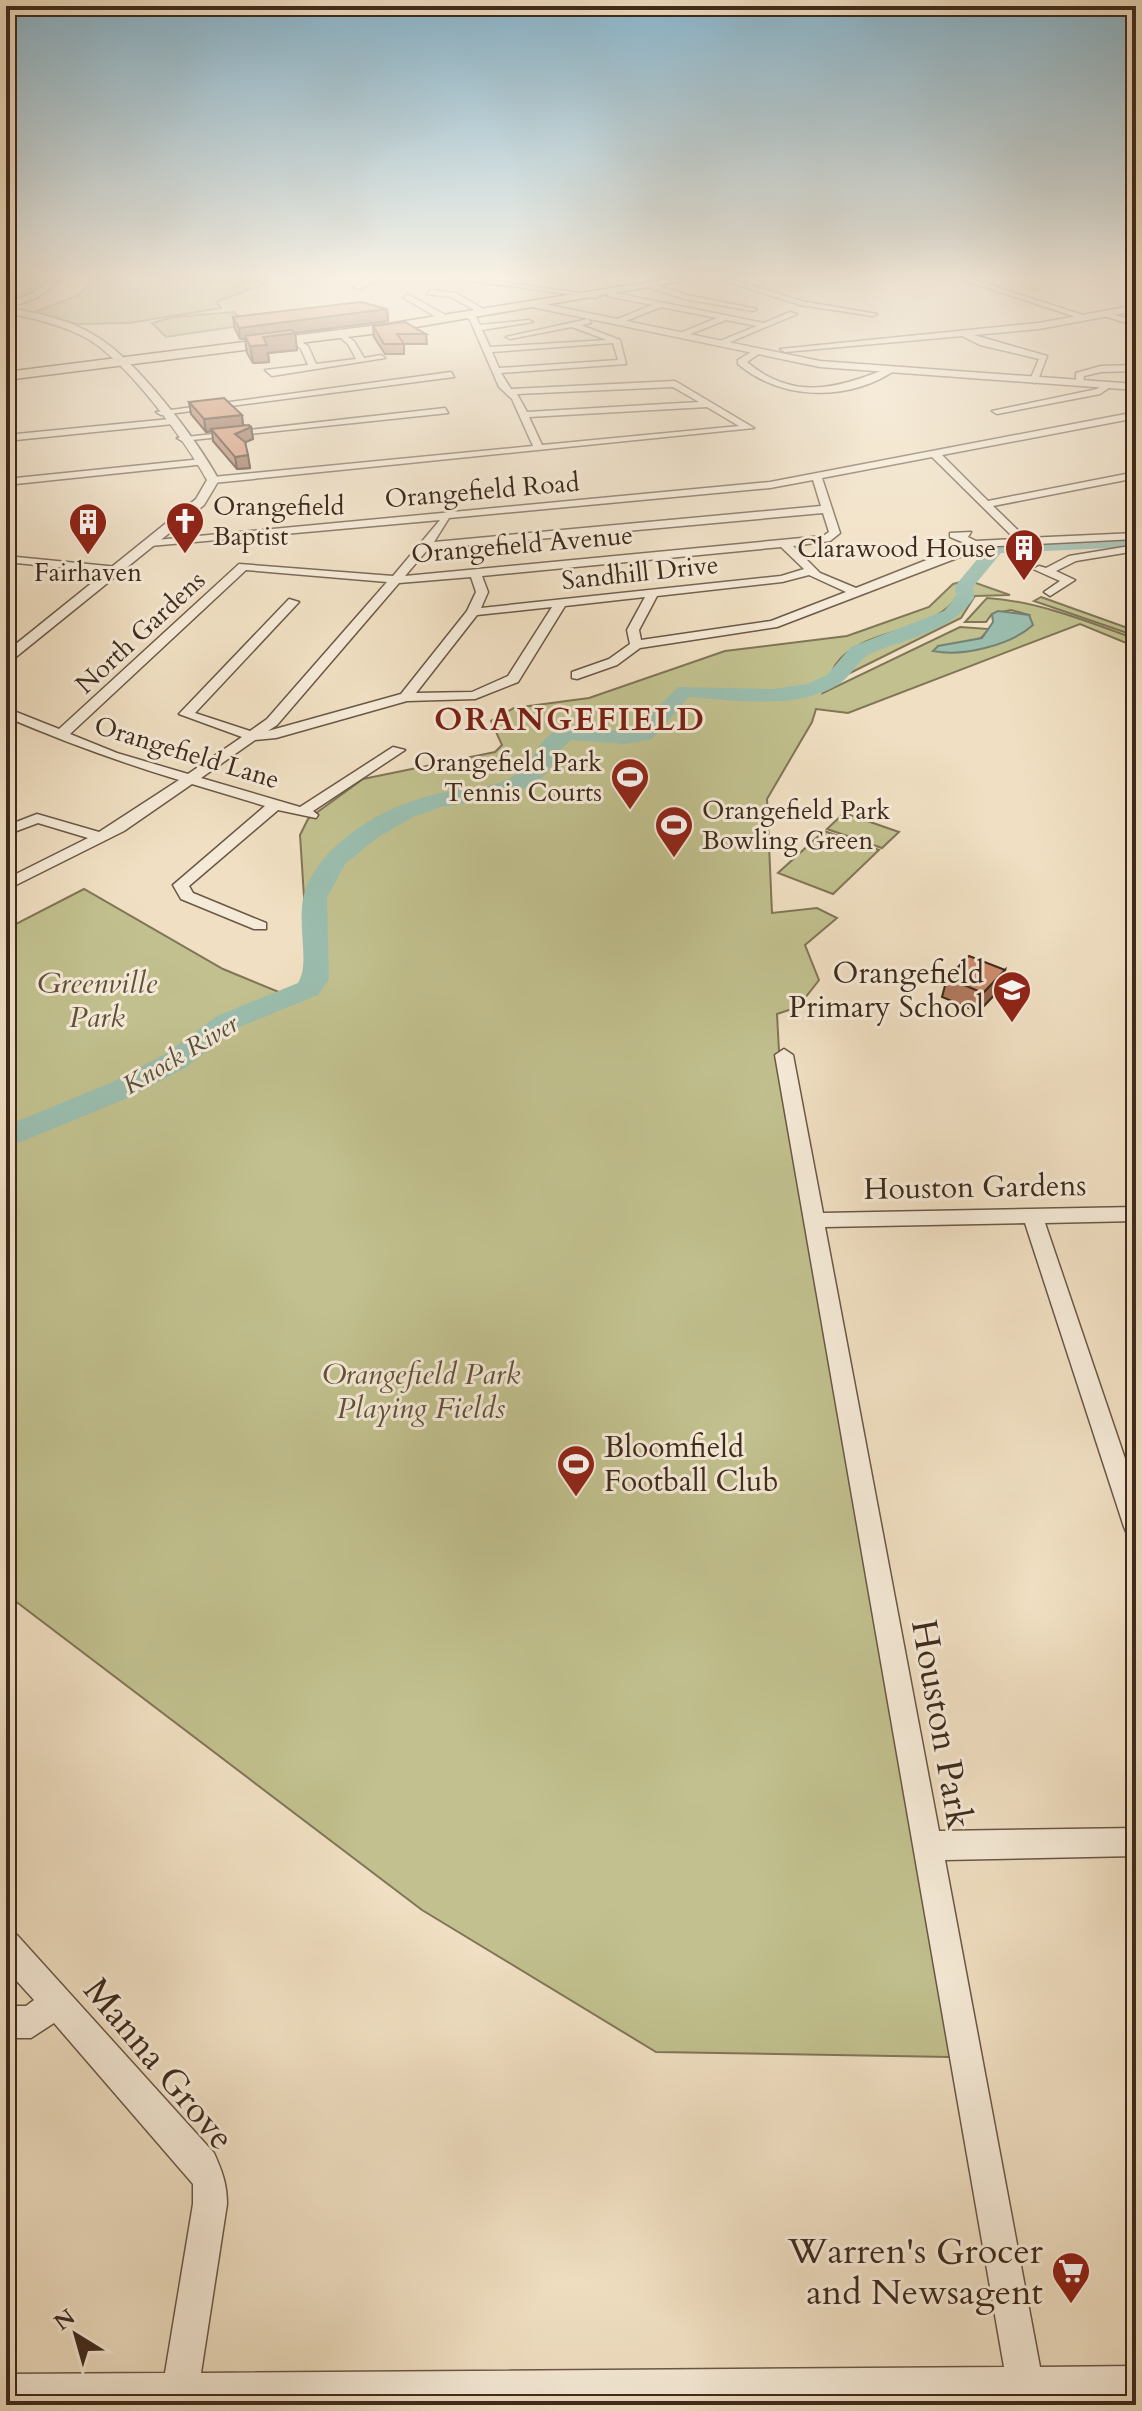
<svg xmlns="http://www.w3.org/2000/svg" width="1142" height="2411" font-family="Cardo,serif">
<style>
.green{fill:#c1c08e;stroke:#807556;stroke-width:2}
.water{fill:#9bbdae;stroke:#768274;stroke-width:2}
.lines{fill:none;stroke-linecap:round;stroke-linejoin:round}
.river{fill:#9bbdae;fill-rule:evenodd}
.minor-casing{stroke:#6b5746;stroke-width:3}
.tertiary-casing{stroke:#6b5746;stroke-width:3}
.primary-casing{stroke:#3f2a1d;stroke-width:3}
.minor{fill:#f5ead7;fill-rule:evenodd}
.tertiary{fill:#f5ead7;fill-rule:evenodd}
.primary{fill:#f0dfc2;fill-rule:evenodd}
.wall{fill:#b1785e;stroke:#3f2a1d;stroke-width:2}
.shaded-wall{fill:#90624c;stroke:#3f2a1d;stroke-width:2}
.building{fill:#ce8c6d;stroke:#3f2a1d;stroke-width:2}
.labels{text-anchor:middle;stroke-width:6;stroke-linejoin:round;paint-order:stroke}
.far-street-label{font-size:26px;fill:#3f2a1d;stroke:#f5ead7}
.far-poi-label{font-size:26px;fill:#3f2a1d;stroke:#f5ead7;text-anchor:start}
.far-water-label{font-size:26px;font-style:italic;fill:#564f41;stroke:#f5ead7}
.poi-label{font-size:30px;fill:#3f2a1d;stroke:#f5ead7;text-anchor:end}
.park-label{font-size:30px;font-style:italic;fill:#605039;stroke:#f5ead7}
.street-label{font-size:30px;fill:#3f2a1d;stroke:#f5ead7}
.far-district-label{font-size:32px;font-weight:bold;letter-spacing:2px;fill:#7a1f14;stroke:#f5ead7}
.near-street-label{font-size:36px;fill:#3f2a1d;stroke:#f5ead7}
.near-poi-label{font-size:36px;fill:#3f2a1d;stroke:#f5ead7;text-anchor:end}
</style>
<rect width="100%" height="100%" fill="#f0dfc2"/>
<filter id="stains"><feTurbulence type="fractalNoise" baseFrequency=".0025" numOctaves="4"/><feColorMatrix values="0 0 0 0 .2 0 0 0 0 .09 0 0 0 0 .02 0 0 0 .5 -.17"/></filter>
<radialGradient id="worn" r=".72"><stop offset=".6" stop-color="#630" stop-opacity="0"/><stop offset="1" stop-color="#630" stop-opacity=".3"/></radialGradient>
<g class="green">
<path d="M98,277h114l55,6 -51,19 5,6 -92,15 -52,1 -43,-12 43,-16z"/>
<path d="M234,312l12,13 -80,12 -14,-14 23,-6z"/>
<path d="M965,581c-19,58 -99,41 -129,83 -5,8 -9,20 -13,29l137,-66 29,2 -8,9 -22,7 6,5 64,-35 -18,-5 -19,4 -6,8h-21l22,-24c50,3 102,24 149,41v8l-56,-23 -232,89 -32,-4 -4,13 -45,77 5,114 45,-5 20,10 -32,27 14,35 -21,27 -21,7 2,37 128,727 43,279 -294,-5 -234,-142 -416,-316v-665l78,-40 139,80 63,26 16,-7 7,-14 -9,-139 8,-16 55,-40 132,-27 7,-7 -11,-24 23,-13 75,-10 136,-47 122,-15 82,-29 24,-23z"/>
<path d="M970,581l40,14 -35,1 -14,22 -119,59c24,-51 110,-39 126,-77 2,-5 1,-14 2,-19z"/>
<path d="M1041,597l95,34v5l-102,-35z"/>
<path d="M844,813l55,19 -17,16 -55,-19z"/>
<path d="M824,831l55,19 -46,44 -55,-21z"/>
</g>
<path class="water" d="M998,611l31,4 4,10c-22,20 -70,32 -100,26l5,-5 44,-8 11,-16 -1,-8z"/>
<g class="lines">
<path class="river" d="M1136,537v10l-135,6 -28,34 1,11c-22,32 -64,40 -100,54 -16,6 -21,23 -35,32 -42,27 -103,16 -150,13l-37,42 -27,5 -54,-4 -8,7 -18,28 -15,11 -30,12 -59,9 -28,10 -36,21 -32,26 -18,34 2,81 -11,16 -81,33 -52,40 -55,29 -124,51v-22l104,-43 55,-29 52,-38 81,-33c15,-23 -8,-71 13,-106 25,-44 82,-74 130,-84 25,-4 49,-4 71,-16 22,-11 26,-40 46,-47 26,-9 52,5 78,-1l42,-42 95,2 34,-5 20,-9 24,-28 93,-36 12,-14 -1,-11 35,-42z"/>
<defs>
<g id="minor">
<path d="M6,277h12l-12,5z"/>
<path d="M56,277h9l-27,20 -32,12v-5l26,-11z"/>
<path d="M298,277h9l-7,4z"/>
<path d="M372,277h11l-23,12 -7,-2z"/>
<path d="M444,277h23l133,19 -4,2z"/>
<path d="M713,277h13l75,24 76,13 -4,2 -73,-11z"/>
<path d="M802,277h12l2,2 -4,2z"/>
<path d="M954,277h12l126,41 -7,2z"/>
<path d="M653,284l34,11 70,14 -4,2 -68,-12 -35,-11z"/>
<path d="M430,290l26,3 34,20 -7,2 -32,-18 -24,-3z"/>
<path d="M610,292l154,31 26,-11 7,2 -74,31 -3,-4 37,-15 -31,-6 -43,17 -3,-4 37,-15 -56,-11 -43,17 -3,-4 37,-15 -45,-9z"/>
<path d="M407,294l42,23 1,2 -7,2 -39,-23z"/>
<path d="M1104,312l32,9v5l-32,-10z"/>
<path d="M468,314l8,3 4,8 49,-5 4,2 -51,8 8,17 117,-7 -35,-13 -62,12 -4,-2 82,-18 3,4 -10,2 39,15 6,24 -125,9 10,16 164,-8 79,47 -541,55 -5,-3 5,-3 320,-31 -21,-47 -13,-12 -29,-67 -6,-4zM613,343l5,17 -119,8 -7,-16zM673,387l26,15 -172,10 -10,-18zM707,407l32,19 -197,19 -13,-28z"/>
<path d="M960,331l87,25 -9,24 -4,3 -4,-3 9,-21 -59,-14 -20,-10z"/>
<path d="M340,332l14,9 10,17 17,-3 4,3 -113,18 -7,-6 43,-5 -7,-16 -11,-10 4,-2 14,9 8,18 40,-5 -8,-15 -12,-10z"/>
<path d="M756,349l7,2 -16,11c46,39 92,27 143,5l7,2c-48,33 -115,32 -159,-5v-4z"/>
<path d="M1136,365v6l-35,1 -17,4 -1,9 -7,-2v-10l25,-7z"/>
<path d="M451,372l3,5 -293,38 -5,-3z"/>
<path d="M1106,383l7,2 -13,9 -103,20 -5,-3 105,-22z"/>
<path d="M445,408l3,5 -266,28 -5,-3z"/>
<path d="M1136,412v6l-194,37 46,46 148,-29v6l-143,28 33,32 110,-5v6l-158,8 -13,8 -188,72 -137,21 -23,17 -40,14 -5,-1v-6l37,-13 21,-15 -3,-14 18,-33 -80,9 -47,76 -43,17 -68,2 -131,37 -21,2 -54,38 99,29 93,-60 12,3 -92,61 5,4 -2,3 -38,-8 -89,76 4,7 73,30v6h-12l-73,-30 -8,-14 92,-79 -73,-22 -68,47 -118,59v-11l82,-41 -50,-15 -32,12v-9l31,-12 62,18 80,-52c-60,-18 -116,-39 -173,-63v-9l53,21 180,-165 154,12 47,-56 -290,26 -6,-3 2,-2 624,-59zM932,457l83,82 -39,2 -8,-4 3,-5 -21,1v4l17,7 -111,44 -36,-15 -27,-27 37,-5 10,-8 -18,-55zM813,480l8,26 -387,36 15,-24 321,-30zM823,513l6,19 -6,4 -418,40 23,-27zM781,547l23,22 -23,7 -300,32 7,-16 -6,-16zM246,570l141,12 -120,137 -17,12 -55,-18 104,-111 -10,-3 -110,115 63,23 -54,37 -71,-21 -47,-19zM809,575l37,17 -75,29 -130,19 -2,-10 18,-34 125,-14zM471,577l5,15 -9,19 -66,83 -133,37 9,-6 122,-142zM552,607l-44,69 -36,16 -56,1 61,-78z"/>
<path d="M170,419l3,5 -167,17v-6z"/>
<path d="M202,459l4,5 -200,21v-6z"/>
<path d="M1136,545v6l-60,10 -20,10 19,9 -25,16 -6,-4 16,-11 -27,-12 6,-3 7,2 23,-12z"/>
<path d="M6,556l112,11 6,3 -6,3 -112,-11z"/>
<path d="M784,1049l9,6 30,158 313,-6v14l-91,2 91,268v46l-9,-3 -3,-7 -99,-304 -200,4 114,604 197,-3v28l-191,4 95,507 96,-1v36l-89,3h-1041v-31l159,-1 28,-169v-20l-139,-161 -23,15h-25v-32h20l8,-6 -28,-31v-38l11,4 197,218c8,18 13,31 13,51l-26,169 803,-6 -229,-1312z"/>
</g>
<g id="tertiary">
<path d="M535,302l285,59 316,23v6l-316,-23 -288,-60z"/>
<path d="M1136,305v6l-97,18 -254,23 -5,-3 259,-26z"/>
<path d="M6,307c30,6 62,12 88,28 41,23 102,103 125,145l-15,25 -198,160v-13l190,-153 11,-19c-22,-40 -80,-118 -119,-141 -25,-14 -54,-21 -82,-26z"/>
</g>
<path id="primary" d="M680,277h27l-320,55 -381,48v-8l381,-48z"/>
</defs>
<use href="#minor" class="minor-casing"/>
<use href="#tertiary" class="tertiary-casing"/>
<use href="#primary" class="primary-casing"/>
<use href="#minor" class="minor"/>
<use href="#tertiary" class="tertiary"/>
<use href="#primary" class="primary"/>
</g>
<g class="wall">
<path d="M387,309l1,12 -93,12 2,17 -29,3 1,9 -16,1 -6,-10 -2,-14h-5l-5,-10 -2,-12z"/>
<path d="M373,326l53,8 1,10h-23v10h-19l-11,-17z"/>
<path d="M189,402l53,13 1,10 8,2 2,12 -8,3 5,26 -13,1 -24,-28 -1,-10 -6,1 -15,-18z"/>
<path d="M947,978l53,11 -22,23 -36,-15z"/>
</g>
<g class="shaded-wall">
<path d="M387,309l1,12 -142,18 -1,-3v3h-5l-1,-11z"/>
<path d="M295,333l2,17 -29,3 1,9 -16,1 -3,-17 13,-9z"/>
<path d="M242,415l1,13 -32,1 1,2 -6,1 -2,-13z"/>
<path d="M251,427l2,12 -16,7 -2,-12z"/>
<path d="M248,455l2,13 -13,1 -2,-12z"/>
<path d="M1005,970l-5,19 -22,23 5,-19z"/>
</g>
<g class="building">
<path d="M361,302l26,7 -148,19 -6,-11z"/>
<path d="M405,322l21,12h-29l7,10h-20l-11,-18z"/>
<path d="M292,330l3,3 -32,4 4,8 -17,1 -5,-10z"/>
<path d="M224,398l18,17 -38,4 -15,-17z"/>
<path d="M249,425l2,2 -16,7 10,8 3,13 -13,2 -24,-28z"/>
<path d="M969,956l36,14 -22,23 -36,-15z"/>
</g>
<linearGradient id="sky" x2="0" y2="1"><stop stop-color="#89b8d1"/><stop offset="0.45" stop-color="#f8f1e4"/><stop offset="1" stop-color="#f8f1e4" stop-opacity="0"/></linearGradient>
<rect width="1142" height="615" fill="url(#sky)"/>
<defs>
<symbol id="church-pin" viewBox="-11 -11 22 30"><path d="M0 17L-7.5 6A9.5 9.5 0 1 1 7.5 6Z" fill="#8f2418" stroke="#f5ead7"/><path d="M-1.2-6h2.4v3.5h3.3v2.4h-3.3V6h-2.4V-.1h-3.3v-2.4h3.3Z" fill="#fff"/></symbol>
<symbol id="building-pin" viewBox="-11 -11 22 30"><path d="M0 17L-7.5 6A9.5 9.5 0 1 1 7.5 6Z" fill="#8f2418" stroke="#f5ead7"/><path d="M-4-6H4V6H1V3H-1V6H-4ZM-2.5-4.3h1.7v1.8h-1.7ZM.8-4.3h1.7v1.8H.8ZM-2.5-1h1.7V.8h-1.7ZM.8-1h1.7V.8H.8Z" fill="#fff"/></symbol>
<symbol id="stadium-pin" viewBox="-11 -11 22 30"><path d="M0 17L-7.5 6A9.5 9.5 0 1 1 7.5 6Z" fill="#8f2418" stroke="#f5ead7"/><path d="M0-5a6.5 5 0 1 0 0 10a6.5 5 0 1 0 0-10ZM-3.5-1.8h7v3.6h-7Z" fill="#fff"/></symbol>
<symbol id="school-pin" viewBox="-11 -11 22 30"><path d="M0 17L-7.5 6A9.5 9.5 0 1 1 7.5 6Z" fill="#8f2418" stroke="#f5ead7"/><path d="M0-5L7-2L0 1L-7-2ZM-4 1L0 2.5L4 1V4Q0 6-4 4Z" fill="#fff"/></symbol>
<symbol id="supermarket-pin" viewBox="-11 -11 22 30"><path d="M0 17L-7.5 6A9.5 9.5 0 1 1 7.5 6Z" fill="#8f2418" stroke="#f5ead7"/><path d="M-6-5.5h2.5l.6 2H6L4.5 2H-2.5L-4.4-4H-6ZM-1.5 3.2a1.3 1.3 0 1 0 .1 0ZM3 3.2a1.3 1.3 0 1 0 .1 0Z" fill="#fff"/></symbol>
</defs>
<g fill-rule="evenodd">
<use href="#church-pin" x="163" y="499" width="44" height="60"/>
<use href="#building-pin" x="66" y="500" width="44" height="60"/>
<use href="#building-pin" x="1002" y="526" width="44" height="60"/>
<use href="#stadium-pin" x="608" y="755" width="44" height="60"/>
<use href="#stadium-pin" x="652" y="803" width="44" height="60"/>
<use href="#school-pin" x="990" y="968" width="44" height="60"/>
<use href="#stadium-pin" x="554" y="1442" width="44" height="60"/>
<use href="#supermarket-pin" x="1049" y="2249" width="44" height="60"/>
</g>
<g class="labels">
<g class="far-street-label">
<text transform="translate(482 490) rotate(-5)" y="9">Orangefield Road</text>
<text transform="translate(522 544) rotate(-5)" y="9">Orangefield Avenue</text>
<text transform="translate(640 572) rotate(-6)" y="9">Sandhill Drive</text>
<text transform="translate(140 632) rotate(-43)" y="9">North Gardens</text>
<text transform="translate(187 752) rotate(17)" y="9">Orangefield Lane</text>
</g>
<g class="far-poi-label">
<text x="213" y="515">Orangefield<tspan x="213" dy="30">Baptist</tspan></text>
<text x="996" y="557" text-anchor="end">Clarawood House</text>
<text x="88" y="581" text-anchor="middle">Fairhaven</text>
<text x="602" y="771" text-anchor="end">Orangefield Park<tspan x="602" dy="30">Tennis Courts</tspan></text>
<text x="702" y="819">Orangefield Park<tspan x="702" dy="30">Bowling Green</tspan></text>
</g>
<g class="far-water-label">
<text transform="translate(180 1054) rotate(-31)" y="9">Knock River</text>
</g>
<g class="poi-label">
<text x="984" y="983">Orangefield<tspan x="984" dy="34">Primary School</tspan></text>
<text x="604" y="1457" text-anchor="start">Bloomfield<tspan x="604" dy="34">Football Club</tspan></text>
</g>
<g class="park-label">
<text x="97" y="993">Greenville<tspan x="97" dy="34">Park</tspan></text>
<text x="421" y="1384">Orangefield Park<tspan x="421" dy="34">Playing Fields</tspan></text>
</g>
<g class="street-label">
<text transform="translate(975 1187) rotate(-1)" y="10">Houston Gardens</text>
</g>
<g class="far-district-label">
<text x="570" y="730">ORANGEFIELD</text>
</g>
<g class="near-street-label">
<text transform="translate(943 1724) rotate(80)" y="13">Houston Park</text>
<text transform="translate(160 2063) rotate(50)" y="13">Manna Grove</text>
</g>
<g class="near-poi-label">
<text x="1043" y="2263">Warren's Grocer<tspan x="1043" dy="41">and Newsagent</tspan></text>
</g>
</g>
<rect width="1142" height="2411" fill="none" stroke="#f0dfc2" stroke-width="32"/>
<rect x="8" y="8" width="1126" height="2395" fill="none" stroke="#3f2a1d" stroke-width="4"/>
<rect x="16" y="16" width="1110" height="2379" fill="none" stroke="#3f2a1d" stroke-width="2"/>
<g transform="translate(76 2335) rotate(323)" stroke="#f5ead7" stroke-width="6" paint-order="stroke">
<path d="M0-6L14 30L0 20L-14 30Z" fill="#3f2a1d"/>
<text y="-12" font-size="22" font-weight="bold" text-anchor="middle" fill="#3f2a1d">N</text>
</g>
<rect width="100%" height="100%" filter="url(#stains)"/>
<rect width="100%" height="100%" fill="url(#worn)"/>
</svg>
